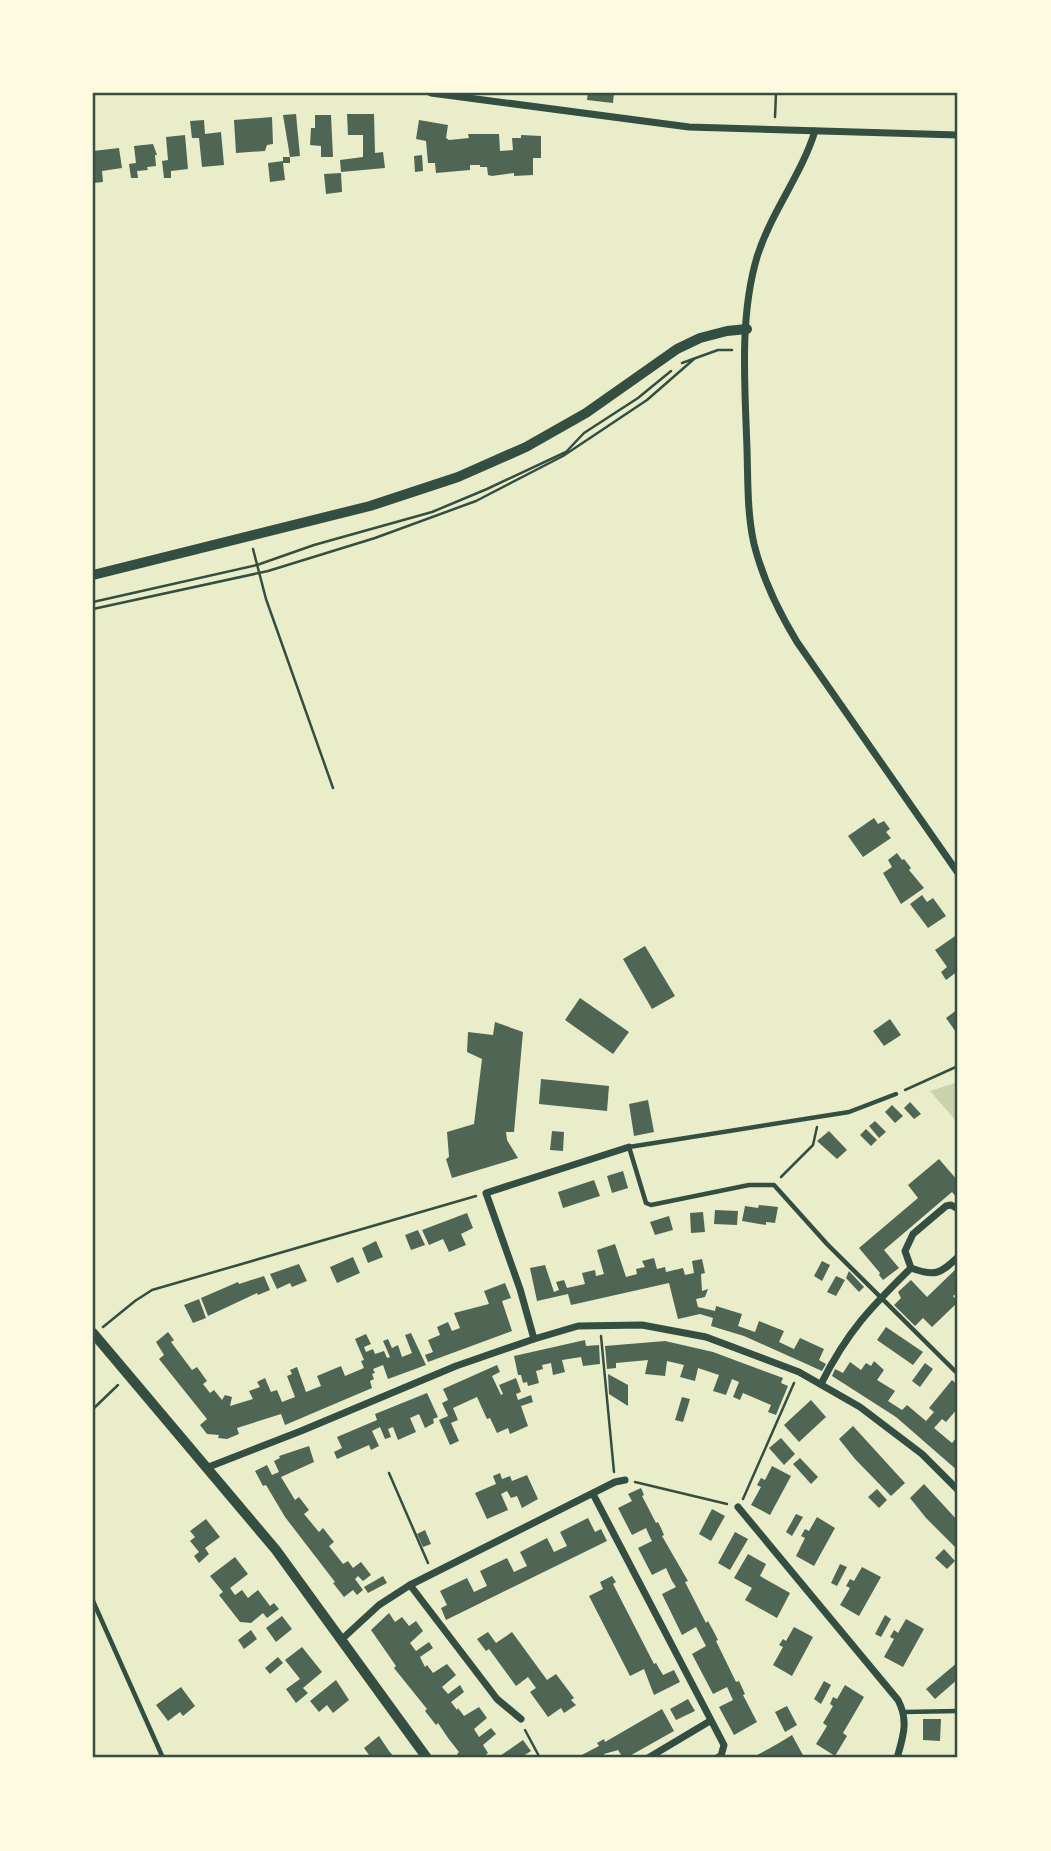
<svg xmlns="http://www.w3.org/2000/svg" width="1051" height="1851" font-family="Helvetica,sans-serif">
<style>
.green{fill:#cad2ad}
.building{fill:#4f6655}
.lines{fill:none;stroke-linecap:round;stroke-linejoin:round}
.path{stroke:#344e41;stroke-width:2.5}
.service{stroke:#344e41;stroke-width:4.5}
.minor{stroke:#344e41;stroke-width:7}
.tertiary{stroke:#344e41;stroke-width:10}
.neatline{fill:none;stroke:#344e41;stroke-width:2.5}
</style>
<rect width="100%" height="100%" fill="#e9edc9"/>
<path class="green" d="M958,1082v41l-28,-32z"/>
<g class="building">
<path d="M588,93h26l-1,10 -26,-3z"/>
<path d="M296,114l4,42 -10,1 -7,-42z"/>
<path d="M347,114h27l1,39 8,-1 2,16 -44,4 -1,-12 23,-3v-22h-15z"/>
<path d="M315,115h16l2,42h-12v-11l-11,-1 1,-17h4z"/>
<path d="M272,117l1,27 -6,1 -2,6 -29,2 -2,-33z"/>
<path d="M204,120l1,14 16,-2 3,33 -22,2 -3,-29h-7l-2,-17z"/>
<path d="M419,120l29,5 -2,13 3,2 20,-2 -1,-4h31l1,17 13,-1 -1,-12h9v-3l20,1v22h-8v17l-19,1v-3l-22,3 -4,-1 -1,-8h-7v-2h-10v5l-34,3 -1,-10h-7l-2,-22 -10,-2z"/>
<path d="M185,135l3,34 -17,2v7h-7l-2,-17 6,-1 -2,-23z"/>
<path d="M153,144l4,11h-2l1,11 -9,1 1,3 -11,1 1,7h-7l-2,-14 7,-1 -2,-17z"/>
<path d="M119,148l3,20 -20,3 1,11 -10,1v-32z"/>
<path d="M422,155l1,16 -8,1 -1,-16z"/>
<path d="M283,157h7v6h-7l2,17 -15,2 -2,-19 15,-2z"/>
<path d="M341,173l1,19 -16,2 -2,-20z"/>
<path d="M874,818l4,6 6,-3 6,8 -4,3 5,6 -28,19 -15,-21z"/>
<path d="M897,853l5,7 2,-1 7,9 -2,2 15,18 -23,16 -18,-31 9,-6 -4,-7z"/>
<path d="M922,895l5,7 6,-4 13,18 -18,12 -18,-24z"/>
<path d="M958,934l-2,27 2,10 -12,9 -5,-8 6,-5 -12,-17z"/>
<path d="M645,946l30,50 -23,13 -29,-50z"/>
<path d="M580,998l49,34 -16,22 -48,-34z"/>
<path d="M958,1009v26l-12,-17z"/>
<path d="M890,1019l11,16 -17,11 -11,-15z"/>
<path d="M495,1022l28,10 -9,100h-8l1,8 11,18 -66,20 -6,-19 3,-2 -2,-25 27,-8 8,-65 -15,-7 1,-20 25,3z"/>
<path d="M541,1079l68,7 -2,25 -68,-7z"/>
<path d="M648,1100l6,32 -20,4 -5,-32z"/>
<path d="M910,1102l11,12 -7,5 -10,-11z"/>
<path d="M892,1105l11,11 -8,7 -10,-11z"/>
<path d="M875,1121l11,11 -7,6 -10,-12z"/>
<path d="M866,1129l11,11 -6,6 -11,-11z"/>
<path d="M552,1131l12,1 -1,19 -13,-1z"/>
<path d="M829,1131l18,19 -10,9 -20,-18z"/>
<path d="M939,1159l19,22v18l-6,-7 -68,58 15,18 -16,12 -4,-5 1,-2 -21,-25 59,-50 -10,-13z"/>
<path d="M623,1171l5,17 -16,5 -5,-17z"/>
<path d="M594,1180l6,16 -37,12 -5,-16z"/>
<path d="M759,1205l19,2 -3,16 -9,-1v3l-24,-4 3,-15 13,2z"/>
<path d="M715,1210l23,1 -1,14 -23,-1z"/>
<path d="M703,1212l2,20 -14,1 -1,-20z"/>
<path d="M467,1213l6,15 -12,6 5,11 -17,7 -6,-13 -14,6 -7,-15z"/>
<path d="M669,1216l4,14 -18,5 -5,-13z"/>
<path d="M418,1230l7,15 -14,5 -6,-15z"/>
<path d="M376,1241l7,16 -15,6 -6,-15z"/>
<path d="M615,1244l11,33 11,-3 -1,-5 9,-2 -3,-6 12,-3 3,11 8,-2 1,5 17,-4 2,7 9,-2 -2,-12 10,-2 3,14 -4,1 1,17 6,-2 -3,8 -9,2 2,8 17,4 1,-5 26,8 -4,12 17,6 4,-11 25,10 -5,11 15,7 6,-11 24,11 -5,11 7,4 -4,7 -78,-35 -33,-10 2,-8 -13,-4 -22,5 -9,-36 -98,22 -3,-11 -31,7 -7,-33 15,-3 9,27 5,-2 -3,-8 8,-2 3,8 18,-4 -3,-11 13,-3 1,6 8,-2 -7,-24z"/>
<path d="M353,1257l7,16 -23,10 -7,-16z"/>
<path d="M822,1261l8,4 -8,16 -8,-5z"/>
<path d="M299,1264l8,17 -15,6 -2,-4 -13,6 -7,-15z"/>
<path d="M958,1267v25l-5,4 5,6 -26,25 -9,-9 -8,8 -21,-21 7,-7 -3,-6 13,-12 16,17z"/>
<path d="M849,1271l15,16 -5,5 -13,-14z"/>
<path d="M264,1276l6,14 -12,5 -1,-2 -49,23 -7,-18 37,-16 1,2z"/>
<path d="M836,1276l9,4 -9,16 -9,-4z"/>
<path d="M505,1283l6,15 -9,3 10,30 -84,31 -3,-7 8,-3 -5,-12 12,-5 -3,-8 11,-5 4,9 8,-3 -6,-15 35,-9 -5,-13z"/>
<path d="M199,1299l7,19 -13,5 -9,-18z"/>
<path d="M886,1327l37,25 -10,13 -36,-25z"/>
<path d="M168,1332l6,8 -3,2 21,28 5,-3 10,14 -4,3 7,9 4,-3 8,10 3,-5 7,2 -2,9 23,-7 -4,-8 11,-4 -3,-5 8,-4 6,14 6,-2 5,12 13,-5 -8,-21 5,-2 -2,-4 7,-3 9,25 15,-6 -4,-10 24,-10 4,10 19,-8 -3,-7 3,-1 -9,-21 11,-5 5,10 -7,3 2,5 7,-3 2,5 9,-3 3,7 3,-1 -7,-16 5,-2 4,9 6,-3 4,12 10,-4 -7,-18 6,-2 15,32 -38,14 -5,-14 -10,4 2,4 -3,1 2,5 -4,2 2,7 -87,37 -4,-11 -44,14 2,6 -12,5 -9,-1 1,-3 -12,-1 -7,-9 7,-6 -48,-60 5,-4 -8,-13z"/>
<path d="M585,1340l1,6 13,-1 1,19 -17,2 -2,-9 -19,3 3,12 -12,3 -2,-12 -9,2 1,4 -7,2 3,12 -11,3 -1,-4 -4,1 -2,-8h-3l-4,-19z"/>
<path d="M665,1341l48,11 70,26 -2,5 7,3 -12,29 -8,-3 3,-7 -28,-12 -3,7 -7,-3 6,-15 -7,-3 -6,16 -13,-4 6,-16 -21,-7 -3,13 -15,-4 4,-12 -17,-4 -2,15 -20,-2 3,-14 -32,3v5l-9,1 -2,-23z"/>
<path d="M874,1361l10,9 -7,10 18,11 -7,10 14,9 5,-5 19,16 8,-9 -5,-4 23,-28 6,5v23l-12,14 -4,-3 -8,9 18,15 6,-7v35l-62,-54 -64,-41 3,-7 8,4 7,-11 11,8 5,-7 5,3z"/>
<path d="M925,1363l8,6 -13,18 -8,-6z"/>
<path d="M497,1365l3,7 -8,4 9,19 2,-1 -4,-9 17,-7 5,14 -5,2 2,6 13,-5 2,7 -12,4 7,20 -18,8 -2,-6 -11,5 -7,-15 -3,1 -10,-22 -24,11 5,12 -7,3 8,18 -9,4 -11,-25 9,-4 -6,-13 6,-3 -5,-11z"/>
<path d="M608,1374l20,11v21l-19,-12z"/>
<path d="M427,1393l11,24 -5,2 1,4 -9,5 -6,-14 -9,4 6,14 -18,8 -5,-13 -5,2 3,8 -6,2 -5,-12 -8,4 7,15 -8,4 -2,-5 -32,14 -3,-7 8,-4 -5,-11 40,-17 -2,-6z"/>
<path d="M682,1397l8,2 -7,23 -8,-2z"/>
<path d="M811,1400l15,17 -27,25 -15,-17z"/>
<path d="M853,1426l52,57 -14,13 -36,-37 -16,-20z"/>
<path d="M781,1438l14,16 -11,11 -15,-17z"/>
<path d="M309,1446l5,16 -33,15 14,23 4,-3 10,13 -5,4 15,18 4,-4 11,14 -5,4 14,18 5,-3 5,7 8,-6 10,13 -8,6 -5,-5 -3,3 8,11 -6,5 -4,-5 -9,7 -11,-14 2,-1 -50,-65 -19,-32 -3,1 -8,-15 12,-6 5,10 7,-3 -5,-11 6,-3 -1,-2z"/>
<path d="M800,1458l18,19 -7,7 -18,-20z"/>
<path d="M772,1466l19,10 -21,39 -19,-10 10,-18 -4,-2 4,-7 4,2z"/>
<path d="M500,1473l2,6 8,-3 2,5 15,-6 11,24 -16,9 -5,-12 -6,2 -4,-7 -6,3 7,16 -21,9 -12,-26 21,-9 -3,-8z"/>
<path d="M924,1484l34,37v29l-32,-32 -16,-20z"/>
<path d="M641,1488l3,7 -2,1 14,27 2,-1 3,6 3,7 -2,1 26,45 -3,1 21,41 2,-2 7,13 3,6 -2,1 20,41 3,-1 6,13 -2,1 14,27 -23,13 -15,-28 14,-7 -6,-13 -14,7 -21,-40 14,-8 -10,-19 -14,8 -20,-41 14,-7 -4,-6 -6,-13 -14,7 -14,-27 14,-7 -3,-6 -3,-7 -14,7 -14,-27 14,-7 -4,-7z"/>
<path d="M877,1489l10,11 -8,8 -11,-11z"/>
<path d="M712,1509l13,7 -14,25 -12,-7z"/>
<path d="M796,1514l7,3 -11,19 -6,-4z"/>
<path d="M817,1517l18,11 -21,38 -18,-10 9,-18 -4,-2 4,-7 4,2z"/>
<path d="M588,1518l7,14 6,-3 6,12 -161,79 -5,-12 6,-3 -7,-14 27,-13 7,14 13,-6 -7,-15 27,-13 7,14 13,-6 -7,-14 27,-14 7,14 13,-6 -7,-14z"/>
<path d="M206,1519l14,18 -15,11 4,6 -10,9 -5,-7 5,-4 -9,-11 5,-4 -5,-6z"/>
<path d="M425,1530l6,14 -8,3 -6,-13z"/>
<path d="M735,1532l13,7 -18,31 -12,-7z"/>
<path d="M944,1549l11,12 -8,8 -12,-11z"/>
<path d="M748,1554l18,10 -6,12 30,17 -13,25 -32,-18 7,-12 -18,-10z"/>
<path d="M235,1557l13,17 -18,14 5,7 7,-5 6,8 10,-8 12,16 4,-3 5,6 -12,9 -4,-5 -12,10 -11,-1 -21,-27 4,-3 -13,-16z"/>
<path d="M840,1564l7,3 -10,19 -6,-3z"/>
<path d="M862,1567l19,10 -22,39 -19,-11 10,-17 -4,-2 4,-7 4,2z"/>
<path d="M383,1576l4,7 -19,10 -4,-6z"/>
<path d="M612,1576l4,6 -3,2 41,80 2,-1 7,12 11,-5 6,12 -26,13 -10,-26 -14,7 -41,-80 14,-7 -3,-7z"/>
<path d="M389,1613l6,9 7,-5 7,9 7,-5 7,10 -13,12 6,8 13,-9 4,6 -13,9 5,10 2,-2 6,8 14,-9 9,11 -14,12 6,7 12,-9 4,7 -13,10 6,8 1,-2 6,8 15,-9 8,11 -13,11 5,8 12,-9 5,6 -13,11 5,8 -6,5h-22l-3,-4 2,-2 -11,-14 -10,-15 -2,2 -11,-14 2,-2 -33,-41 2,-2 -25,-36z"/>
<path d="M885,1615l6,4 -10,18 -6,-3z"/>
<path d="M282,1616l10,13 -16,13 -10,-14z"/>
<path d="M906,1619l18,10 -21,38 -19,-10 10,-18 -4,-2 4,-7 4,3z"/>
<path d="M794,1627l19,10 -21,39 -19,-11 10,-18 -4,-2 4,-6 3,2z"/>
<path d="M251,1630l6,9 -13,10 -6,-9z"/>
<path d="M488,1632l8,11 16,-11 35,48 9,-6 18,24 -3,2 5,5 -12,8 -3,-5 -13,9 -18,-25 6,-4 -8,-11 -12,9 -27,-37 -3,2 -9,-12z"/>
<path d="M302,1647l20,25 -19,16 5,5 -12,10 -10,-14 14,-10 -15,-19z"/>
<path d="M278,1657l5,6 -13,11 -5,-6z"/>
<path d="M958,1662v17l-23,20 -9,-10z"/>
<path d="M336,1680l13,20 -16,13 -6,-8 -8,7 -9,-11z"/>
<path d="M824,1681l7,4 -10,19 -7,-5z"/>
<path d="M845,1685l19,12 -21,36 4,3 -12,20 -19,-12 11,-18 -4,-3 10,-17 -3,-2 3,-7 4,2z"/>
<path d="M181,1687l14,19 -12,10 -3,-4 -12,9 -12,-16z"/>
<path d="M688,1699l7,12 -19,9 -6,-11z"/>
<path d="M787,1706l10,19 -12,7 -10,-20z"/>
<path d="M662,1709l12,22 -48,27h-3l-5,-8 -14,4 2,4h-30l23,-12 -2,-3 7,-4 1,3z"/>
<path d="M923,1719h18l-1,22 -17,-1z"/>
<path d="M792,1735l12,22 -52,1 27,-15z"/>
<path d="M379,1736l10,15 6,7h-29l3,-3 -5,-7z"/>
<path d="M523,1740l8,11 -11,7h-23z"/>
</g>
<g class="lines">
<g class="path">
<path d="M775,117l1,-24"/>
<path d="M682,363l36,-13h14"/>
<path d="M253,549l13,50 67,189"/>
<path d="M93,602l164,-37 57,-20 118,-33 55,-23 79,-37 18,-19 54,-35 33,-27"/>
<path d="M93,609l175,-38 107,-33 101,-37 87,-45 84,-56 47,-41"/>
<path d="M905,1090l53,-24"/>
<path d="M781,1177l32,-32 4,-18"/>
<path d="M103,1327l32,-26 17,-11 324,-94"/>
<path d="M601,1336l13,136"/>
<path d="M93,1409l25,-24"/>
<path d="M389,1473l39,90"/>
<path d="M635,1482l92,22"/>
<path d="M743,1499l51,-116"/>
<path d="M525,1730l15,28"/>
</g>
<g class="service">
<path d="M896,1094l-47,18 -220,35 17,56 5,2 98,-20h25l53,59 131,130"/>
<path d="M93,1601l70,157"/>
<path d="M904,1712l54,-1"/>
</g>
<g class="minor">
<path d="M431,93l258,34 269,8"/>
<path d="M815,131c-14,45 -44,81 -58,126 -18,61 -12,129 -10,192 1,31 0,64 7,95 9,36 24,67 43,98l161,231"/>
<path d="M958,1209l-7,-4 -5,1 -33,28 -8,17 6,17c24,9 29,6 47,-11"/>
<path d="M534,1339l-14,-50 -34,-96 143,-46"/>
<path d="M821,1384c26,-52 49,-76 90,-116"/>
<path d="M206,1468l95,-37 155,-65 78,-27 44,-13 64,-1 64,12 93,35 61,35 62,47 36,36"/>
<path d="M593,1494l131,251 -3,11 -4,2"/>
<path d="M738,1507l160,193c11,21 5,37 -1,58"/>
<path d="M410,1585l87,114 24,20"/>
<path d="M341,1640l38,-35 31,-20 205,-103 10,-2"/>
<path d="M648,1758l62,-37"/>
</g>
<g class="tertiary">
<path d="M93,575l277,-69 88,-29 68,-30 60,-34 91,-64 23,-11 27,-7 20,-2"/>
<path d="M93,1333l183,217 151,208"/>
</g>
</g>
<rect width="1051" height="1851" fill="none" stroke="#fefae0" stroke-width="189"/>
<rect x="94" y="94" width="862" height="1662" class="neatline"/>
</svg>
